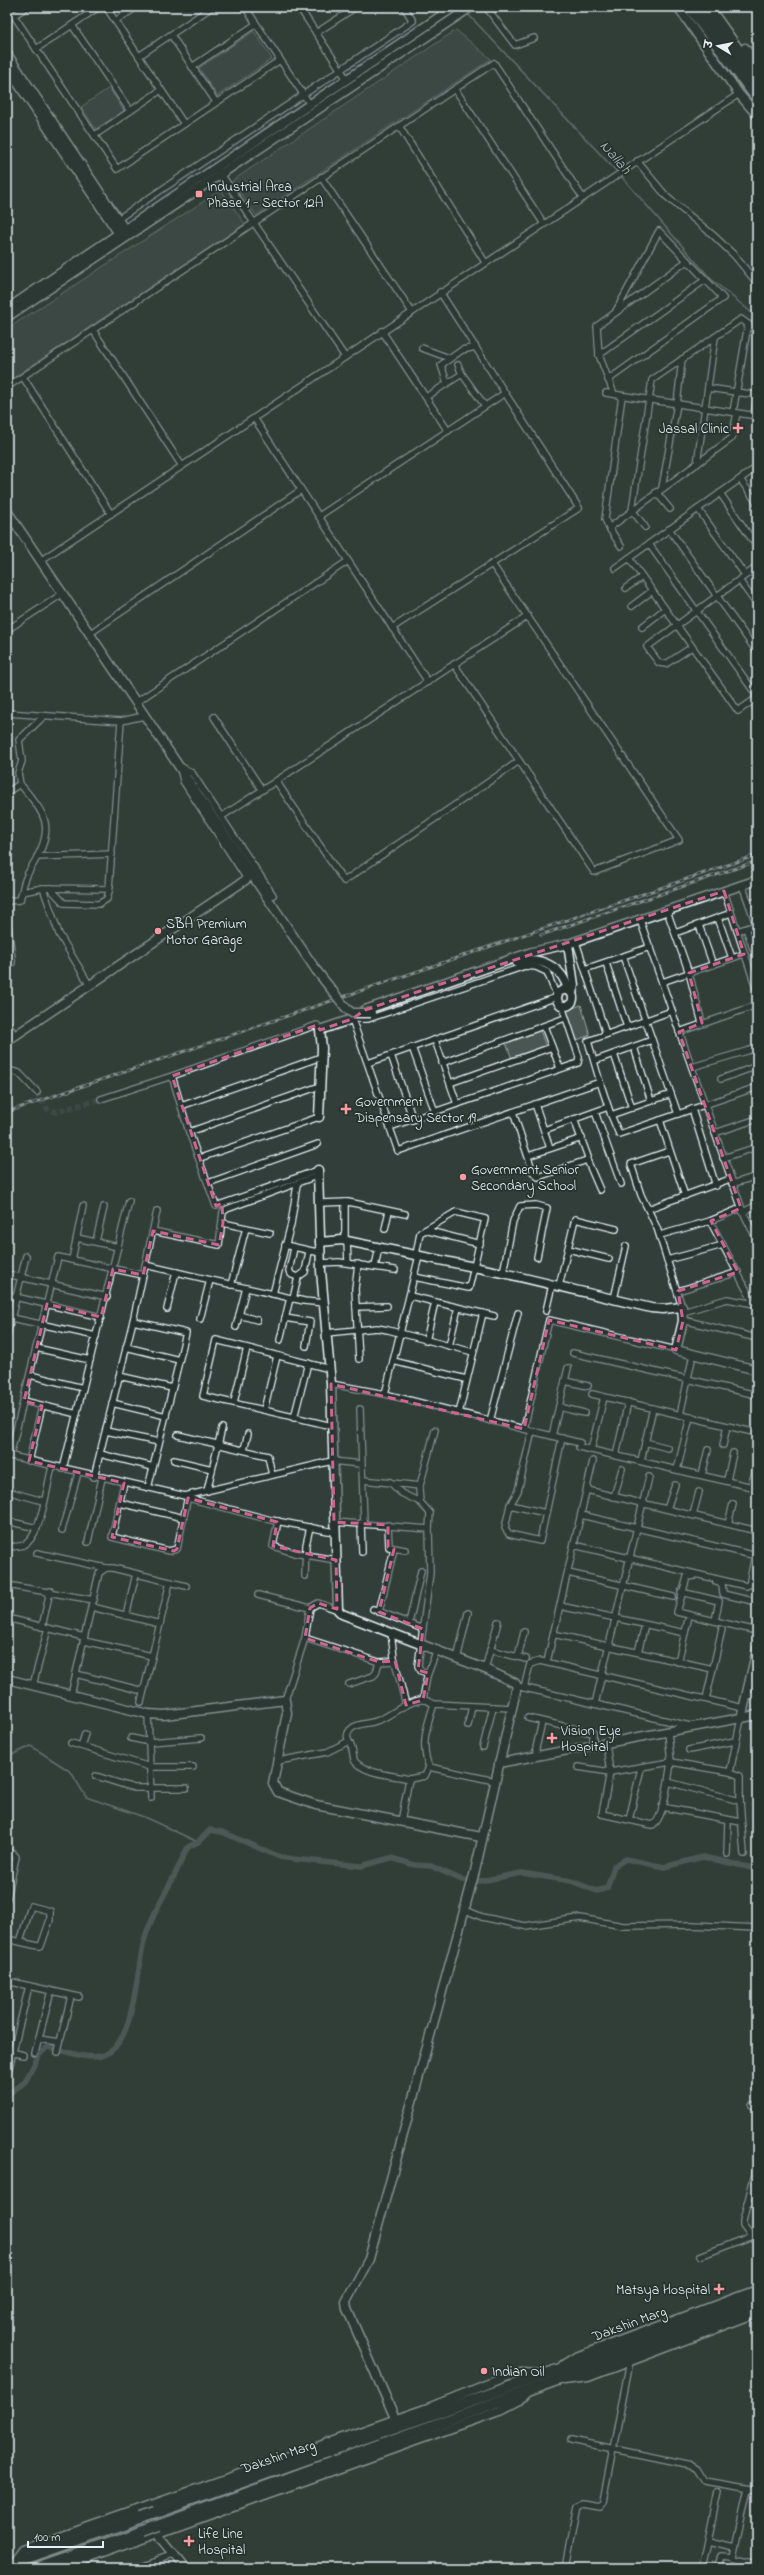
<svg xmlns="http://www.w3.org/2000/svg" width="764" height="2575" font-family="'Indie Flower','Playpen Sans Deva',sans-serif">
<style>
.green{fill:#495651;stroke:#98a4a4}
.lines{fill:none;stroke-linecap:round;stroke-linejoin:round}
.stream{stroke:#9ea9ab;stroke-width:1.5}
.canal{stroke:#6d7978;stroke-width:5.5}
.street-tunnel{stroke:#4d5956;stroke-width:5.5;stroke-dasharray:5.5 3;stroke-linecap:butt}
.street-casing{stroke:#e8f1f8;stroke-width:8}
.secondary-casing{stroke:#e8f1f8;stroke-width:11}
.highway-casing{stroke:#e8f1f8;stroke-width:13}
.street{stroke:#26332d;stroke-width:5.5}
.secondary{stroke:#26332d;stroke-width:8}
.highway{stroke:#26332d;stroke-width:10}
.rail-casing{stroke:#e8f1f8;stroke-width:3}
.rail{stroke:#26332d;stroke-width:1.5;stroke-dasharray:4.5;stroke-linecap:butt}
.secondary-bridge-casing{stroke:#e8f1f8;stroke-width:11;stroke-linecap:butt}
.highway-bridge-casing{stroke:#e8f1f8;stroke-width:13;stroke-linecap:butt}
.secondary-bridge{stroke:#26332d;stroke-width:8}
.highway-bridge{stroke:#26332d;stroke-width:10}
.marked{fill:none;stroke:#cf6492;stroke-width:3;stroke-dasharray:8 5;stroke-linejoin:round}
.poi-dot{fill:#ff9aa2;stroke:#26332d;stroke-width:1.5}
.labels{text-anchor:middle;stroke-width:3.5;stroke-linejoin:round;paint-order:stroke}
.poi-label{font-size:14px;fill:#e8f1f8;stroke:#26332d;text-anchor:start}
.street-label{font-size:14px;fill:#e8f1f8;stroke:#26332d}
.water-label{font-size:15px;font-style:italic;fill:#b1bbbe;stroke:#26332d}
</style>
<rect width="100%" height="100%" fill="#323e39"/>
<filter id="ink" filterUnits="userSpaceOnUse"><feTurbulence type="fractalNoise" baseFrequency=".025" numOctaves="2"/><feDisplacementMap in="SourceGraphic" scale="8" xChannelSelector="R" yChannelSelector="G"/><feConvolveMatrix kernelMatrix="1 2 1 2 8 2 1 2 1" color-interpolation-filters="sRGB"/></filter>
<g filter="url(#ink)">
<g class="green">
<path d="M456,30l35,29 -235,156 -24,-34z"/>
<path d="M254,31l18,28 -55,37 -18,-28z"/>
<path d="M109,88l15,23 -28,18 -15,-22z"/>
<path d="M221,190l24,34 -238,158v-53z"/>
<path d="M581,1005l9,30 -13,5 -12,-29z"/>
<path d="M540,1030l6,17 -34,12 -6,-16z"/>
</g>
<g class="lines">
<g class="stream">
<path d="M467,13l151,160"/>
<path d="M621,176l90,103 46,38"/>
<path d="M7,1757l24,-11 40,26 15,25 58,20 54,25"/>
</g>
<path class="canal" d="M7,2095l18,-13 14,-27 8,-8c17,2 36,13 54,9 35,-8 35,-90 44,-118 6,-21 17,-39 27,-58 6,-11 10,-22 16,-33l10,-5 12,-12 12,2 58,25 13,2 68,7 30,-8 24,7 16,1 31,14 18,1 42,-8 49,8 26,10 10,-3 7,-22 12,-7 38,8 39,-10 54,12"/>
<path class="street-tunnel" d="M37,1092l10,17 8,3 46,-13"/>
<defs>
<g id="street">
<path d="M8,7l109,162 163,-109"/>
<path d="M106,7l78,117"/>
<path d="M245,7l64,96"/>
<path d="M299,7l47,71"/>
<path d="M486,7l29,38 19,-7"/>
<path d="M14,15l13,-8"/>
<path d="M115,21l22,-14"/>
<path d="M72,25l58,86"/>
<path d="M316,33l40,-26"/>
<path d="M171,35l45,67"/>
<path d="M36,49l63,-42"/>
<path d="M139,56l73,-49"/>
<path d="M192,67l64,-43"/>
<path d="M455,89l89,135"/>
<path d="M399,126l86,136"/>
<path d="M95,135l66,-45"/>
<path d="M637,161l30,36 46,38 21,20 23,28"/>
<path d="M219,171l126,186"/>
<path d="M321,177l91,135"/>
<path d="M118,219l295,-198 -9,-14"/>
<path d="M93,330l89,136"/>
<path d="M382,331l66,100"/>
<path d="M422,348l27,10"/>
<path d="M599,355l106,-75"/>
<path d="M462,374l23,32"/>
<path d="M23,377l88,137"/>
<path d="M608,380l115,-82 -64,-67 -43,80"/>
<path d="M447,383l-6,-18 21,-15 14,-3"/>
<path d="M7,387l487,-324 89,135"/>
<path d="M708,388l49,7"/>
<path d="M606,393l151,23"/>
<path d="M614,394l-15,-39 -2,-29 90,-65"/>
<path d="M426,397l36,-23 -4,-9"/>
<path d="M733,412l15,-88"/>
<path d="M754,416l3,-23"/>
<path d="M254,418l174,264"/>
<path d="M697,464l18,-127"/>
<path d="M740,479l17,24"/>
<path d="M662,488l15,-84 5,-45"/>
<path d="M656,492l14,17"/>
<path d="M720,493l37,54"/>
<path d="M698,509l47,66"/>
<path d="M319,516l186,-123"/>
<path d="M645,527l-13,-17 20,-130 89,-61 16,12"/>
<path d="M609,528l-4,-9 17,-123"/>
<path d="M669,529l88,123"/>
<path d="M649,544l108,152"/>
<path d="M621,546l-12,-18 123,-90 5,-25"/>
<path d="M629,558l109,153 19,-13"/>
<path d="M40,561l699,-467"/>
<path d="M615,568l142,-101"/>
<path d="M739,580l18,25"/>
<path d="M626,588l16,-11"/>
<path d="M632,606l20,-15"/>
<path d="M642,627l23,-18"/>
<path d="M392,628l187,-120 -139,-216"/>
<path d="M7,630l55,-36"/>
<path d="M89,634l212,-144"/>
<path d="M692,647l-26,17 -7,-1 -12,-16 110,-80"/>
<path d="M454,664l140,208 85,-32 -187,-276"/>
<path d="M135,703l213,-142"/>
<path d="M7,713l114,8 -12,168 -66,-1 -21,4 -2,8 -13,1"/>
<path d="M214,717l48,73"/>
<path d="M121,721l23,-5"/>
<path d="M180,766l12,7 81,122"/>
<path d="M181,772l2,9 64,98"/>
<path d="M276,781l68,100 175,-120"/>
<path d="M20,784c24,29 36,41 15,77 -6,10 -11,18 -13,31"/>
<path d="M7,792l13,-8 -2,-11 4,-12 -3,-21 25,-24"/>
<path d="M221,817l307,-201"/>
<path d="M37,857l75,-3"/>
<path d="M742,885l7,19"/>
<path d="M43,888l16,46 31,52"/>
<path d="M50,888l14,15 35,1 8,-5 3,-12"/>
<path d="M724,891l33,100"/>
<path d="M757,901l-8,3 8,24"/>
<path d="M667,911l22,62 13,50"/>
<path d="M7,917l5,41v5l-5,5"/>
<path d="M718,918l14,40"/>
<path d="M640,920l75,213 42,-14"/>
<path d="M699,925l14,40"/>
<path d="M737,931l19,-6"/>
<path d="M747,931l10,29"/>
<path d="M675,933l56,-20"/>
<path d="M576,942l30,92"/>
<path d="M623,956l48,138"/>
<path d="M606,963l21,64"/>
<path d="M585,969l65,-22"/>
<path d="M662,982l82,-28"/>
<path d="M7,1022l8,14"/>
<path d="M544,1026l16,42"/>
<path d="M679,1032l78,-27"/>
<path d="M435,1040l22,64"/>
<path d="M412,1047l23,65"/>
<path d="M634,1047l17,54"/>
<path d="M614,1054l18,54"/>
<path d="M391,1055l22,65"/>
<path d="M594,1061l58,-21"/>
<path d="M368,1063l189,-66 -10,-25 -11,-5 -11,-1 -157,53h-16l46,132 202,-69 11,33 60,-21 7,20 79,-27"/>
<path d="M442,1063l123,-45"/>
<path d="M692,1067l65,-19"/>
<path d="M7,1070l12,3 18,19"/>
<path d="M721,1079l36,-13"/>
<path d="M600,1082l-12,-41 84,-30"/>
<path d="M450,1083l102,-36"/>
<path d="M101,1099l71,-23"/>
<path d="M535,1104l15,44"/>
<path d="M181,1106l-9,-30 145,-51 3,5"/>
<path d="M692,1109l24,77"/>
<path d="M513,1112l20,60 5,5 49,-17"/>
<path d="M595,1112l26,72"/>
<path d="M611,1115l8,19 59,-20"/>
<path d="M574,1119l14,38 -1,3 13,30"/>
<path d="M660,1120l25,76"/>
<path d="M390,1127l188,-64 1,-6 -17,-51"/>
<path d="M544,1130l64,-23"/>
<path d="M189,1132l-8,-26 140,-49"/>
<path d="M715,1133l28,79 14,-7"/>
<path d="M669,1151l-38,13 10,31 16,33 25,79"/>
<path d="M528,1156l54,-18"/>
<path d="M200,1158l119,-41"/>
<path d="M723,1158l34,-11"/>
<path d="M318,1170l-102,36 -27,-74 131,-46"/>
<path d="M208,1183l110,-39"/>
<path d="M732,1184l25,-8"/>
<path d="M345,1202v39"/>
<path d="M320,1203l28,-1 57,12"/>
<path d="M648,1209l82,-30"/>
<path d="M743,1212l14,28"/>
<path d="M710,1221l44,83"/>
<path d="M223,1223l47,10"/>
<path d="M385,1229l4,-18"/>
<path d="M425,1230l55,14"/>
<path d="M153,1231l66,14 4,-33 4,-3 92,-34"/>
<path d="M660,1235l50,-14 31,-13"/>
<path d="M77,1238l41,9"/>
<path d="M96,1241l8,-34"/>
<path d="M347,1241l1,21"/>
<path d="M285,1245l36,8"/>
<path d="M294,1248l-5,23 3,4 6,2 7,-5 4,-20"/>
<path d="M568,1249l41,10"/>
<path d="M72,1260l11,-54"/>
<path d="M667,1260l56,-15"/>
<path d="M321,1263l18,-1 56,8"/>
<path d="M358,1264l-3,25 4,70"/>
<path d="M145,1265l159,36 20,2"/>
<path d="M375,1267l4,-20"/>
<path d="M503,1273l10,-52 7,-15 16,-1 11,3 -10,49"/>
<path d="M7,1274l100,23"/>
<path d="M414,1277l55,11 16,-69 -29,-7 -36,21 -4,22"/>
<path d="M231,1285l15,-57"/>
<path d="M559,1286l16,-67 41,10"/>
<path d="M678,1291l60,-19"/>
<path d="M273,1294l18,-70 6,-39"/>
<path d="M7,1295l94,22"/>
<path d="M410,1296l84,20"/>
<path d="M293,1299l5,-22"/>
<path d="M614,1299l12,-53"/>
<path d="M356,1307l31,-1"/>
<path d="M167,1309l9,-37"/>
<path d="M546,1311l6,-26"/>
<path d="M683,1312l44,-13 28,5"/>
<path d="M239,1315l18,5"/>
<path d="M7,1317l89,19"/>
<path d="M285,1318l25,4 -4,24"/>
<path d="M200,1319l10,-39"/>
<path d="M683,1320l74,18"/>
<path d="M133,1321l24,-110"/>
<path d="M236,1327l10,-39"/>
<path d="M326,1333l51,-5 11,2 85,22"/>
<path d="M7,1336l19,-80"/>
<path d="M280,1340l10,-42"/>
<path d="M426,1341l9,-39"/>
<path d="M449,1346l9,-38"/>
<path d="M126,1347l53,13"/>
<path d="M36,1348l54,12"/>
<path d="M573,1353l184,42"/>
<path d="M393,1361l73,18"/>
<path d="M330,1369l-114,-29 -13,56 129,30"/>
<path d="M30,1375l53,13"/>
<path d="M119,1376l53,12"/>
<path d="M565,1381l23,5"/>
<path d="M331,1384l54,10 139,35"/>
<path d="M385,1394l34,-138"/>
<path d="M592,1394l165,39"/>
<path d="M24,1401l53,13"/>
<path d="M234,1402l13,-54"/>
<path d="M112,1403l54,13"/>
<path d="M559,1407l25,6"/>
<path d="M360,1409l4,114"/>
<path d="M264,1410l13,-54"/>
<path d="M459,1413l24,-100"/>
<path d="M680,1415l13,-60"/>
<path d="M690,1417l-13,53 80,18"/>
<path d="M294,1418l14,-55"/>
<path d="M490,1421l28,-108"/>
<path d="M106,1431l53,11"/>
<path d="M532,1431l-14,60 -8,14 -5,23 4,6 31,7 22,-103"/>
<path d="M178,1435l90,21 4,19"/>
<path d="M552,1436l16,-68"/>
<path d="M645,1442l23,6"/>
<path d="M580,1443l-56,-14 25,-109 127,30"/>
<path d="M723,1445l4,-19"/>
<path d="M579,1447l98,23"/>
<path d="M244,1449l4,-15"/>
<path d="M591,1450l13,-53"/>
<path d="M100,1454l53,13"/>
<path d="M7,1455l178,41 147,-35 29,3"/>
<path d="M10,1456l48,-199 85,18"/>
<path d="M616,1456l12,-54"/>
<path d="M174,1460l38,9"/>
<path d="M29,1461l13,-55"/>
<path d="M641,1461l12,-53"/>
<path d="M63,1469l66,-268"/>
<path d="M702,1475l6,-25"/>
<path d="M94,1477l39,-156 53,12 -38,155"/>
<path d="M363,1480l57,6"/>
<path d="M727,1480l6,-27"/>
<path d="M390,1482l11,11 19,9"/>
<path d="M124,1483l-12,54 57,14 8,-2 11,-53"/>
<path d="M751,1487l6,-23"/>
<path d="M587,1490l170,41"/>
<path d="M7,1491l36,10"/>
<path d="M207,1491l15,-63"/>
<path d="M614,1497l8,-28"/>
<path d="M188,1498l83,22 63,12"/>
<path d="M120,1503l64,15"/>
<path d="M510,1505l36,8"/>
<path d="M667,1509l8,-24"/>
<path d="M581,1515l176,41"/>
<path d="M693,1515l6,-23"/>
<path d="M7,1521l30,7"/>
<path d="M278,1521l-5,25 21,7 42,7"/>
<path d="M334,1522l95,7 1,44 -12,93 3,5 7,2"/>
<path d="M361,1523l1,29"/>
<path d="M728,1524l5,-20"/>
<path d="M388,1525l1,22 16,3"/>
<path d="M429,1529l1,-16 -10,-11 -1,-13 16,-59"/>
<path d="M62,1530l16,-57"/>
<path d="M88,1542l14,-64"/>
<path d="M574,1545l172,41 3,-1 8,-40"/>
<path d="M7,1546c7,1 16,1 21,-4 14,-13 19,-56 24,-75"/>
<path d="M37,1553l69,15"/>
<path d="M568,1573l105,24"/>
<path d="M305,1576l1,-31 4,-18"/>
<path d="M694,1576l-7,1 -10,35 80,19"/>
<path d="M716,1582l6,2 1,10 34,8"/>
<path d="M7,1585l87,15"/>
<path d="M681,1592l38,9 -4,20"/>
<path d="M258,1595l52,13"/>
<path d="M560,1606l125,27"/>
<path d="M92,1607l68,17"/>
<path d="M373,1609l50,20"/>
<path d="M379,1612l15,-63"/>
<path d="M126,1616l10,-42"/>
<path d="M7,1618l77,19"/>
<path d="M409,1623l12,-52"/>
<path d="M42,1627l8,-36"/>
<path d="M755,1631l2,-8"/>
<path d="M391,1632l3,26 12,47"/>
<path d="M553,1634l160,35"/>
<path d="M305,1638l74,24"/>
<path d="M84,1641l68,15"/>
<path d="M490,1650l36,9"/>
<path d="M638,1652l7,-27"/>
<path d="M518,1657l6,-25"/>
<path d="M457,1659l11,-46"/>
<path d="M547,1662l46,-201"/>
<path d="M678,1662l10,-42"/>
<path d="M485,1669l13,-47"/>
<path d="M76,1674l67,17"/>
<path d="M349,1684l24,-8 3,-3 3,-11 16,-1"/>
<path d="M33,1685l15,-57"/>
<path d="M521,1687l169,39"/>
<path d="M524,1688l6,-24 10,-3 203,47"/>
<path d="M71,1695l28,-122 7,-5h7l73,18"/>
<path d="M746,1697l11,-2"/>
<path d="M706,1699l16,-70"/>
<path d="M285,1700l20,-62 5,-30 8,-5 20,7"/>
<path d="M423,1700l4,-24 9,-24"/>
<path d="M141,1702l29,-120"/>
<path d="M595,1704l54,-227"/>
<path d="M148,1714l3,84"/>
<path d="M528,1718l65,15v14"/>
<path d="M468,1725l4,-19"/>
<path d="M131,1738l19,4 51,-4"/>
<path d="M71,1743l79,24h43"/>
<path d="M606,1744l4,28 -8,42 50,11c12,-3 17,-51 19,-63l59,10 11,-53"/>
<path d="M81,1746l4,-12"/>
<path d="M483,1747l10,-40"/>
<path d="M689,1750l46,-9"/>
<path d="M536,1755v-7l6,-26"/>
<path d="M278,1761l49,-9 20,-10"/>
<path d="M578,1767l32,5 61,-10 -3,-30"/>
<path d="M730,1772l10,4v25"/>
<path d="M96,1776l38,12h52"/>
<path d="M409,1779c-16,-4 -36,-4 -50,-14 -7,-4 -5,-9 -7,-16 -2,-7 -8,-12 -2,-19 6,-7 18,-6 26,-9 16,-5 26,-18 44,-21 5,-1 10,2 14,4"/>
<path d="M495,1781l-66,-14c-9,-23 -2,-41 5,-63l78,4"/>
<path d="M668,1782l72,19 4,53"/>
<path d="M662,1807l79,15"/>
<path d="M629,1820l12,-52"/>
<path d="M401,1822l8,-43 16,-3 4,-9"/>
<path d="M7,1852l6,1 3,4 -9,41"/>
<path d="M727,1854l1,-33"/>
<path d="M463,1909l19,8 43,9 55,-8 43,8 69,-1 65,3"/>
<path d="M7,1939l31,7h3l9,-26v-9l-19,-5 -11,36"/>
<path d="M7,1981l72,16"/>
<path d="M7,1994l3,-12"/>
<path d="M39,2039l21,3 11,-46"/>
<path d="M7,2051l16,4"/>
<path d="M58,2052l2,-10"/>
<path d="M35,2053l16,-62"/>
<path d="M7,2076l22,-90"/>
<path d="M755,2086h2"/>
<path d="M752,2105l5,1"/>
<path d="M757,2166l-14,54v5l14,18"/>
<path d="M747,2203l10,1"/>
<path d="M700,2256l52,-20"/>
<path d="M571,2440l121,25 5,3 8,13 52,9"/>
<path d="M748,2489l-15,67 1,3 23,5"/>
<path d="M708,2540l26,6"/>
<path d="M133,2568l40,-13"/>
<path d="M565,2568l12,-62 5,-3 17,3 4,-5 27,-140"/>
<path d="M702,2568l16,-76"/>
<path d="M718,2568l3,-13 12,1"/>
<path d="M740,2568l2,-7"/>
</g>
<g id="secondary">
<path d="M678,7l61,87 18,21"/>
<path d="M709,7l48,68"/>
<path d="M745,48l12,17"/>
<path d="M7,54l120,179"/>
<path d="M7,67l114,170"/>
<path d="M7,309l447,-302"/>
<path d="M7,317l464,-310"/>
<path d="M7,511l309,459"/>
<path d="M517,963c22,-8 46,4 51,27"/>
<circle cx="565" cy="998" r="8"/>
<path d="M572,993l2,-8 -6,-41 189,-64"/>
<path d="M7,1041l240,-162"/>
<path d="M319,1117l3,-69 -2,-18 32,-11 13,-9 58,-20 109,-38 36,-8"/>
<path d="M318,1170l3,101 10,113 7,226 4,4 143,55 30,14 2,3 -42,185 -106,388 -23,43 1,7 48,109"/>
<path d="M320,1242l22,-2 161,33 148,35 12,1 19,-2 1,14 -7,29 81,20"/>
<path d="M7,1679l141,35 16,1 121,-15 2,13 -14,70 5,9 38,13 165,32"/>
<path d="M741,1719l16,-70"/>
<path d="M499,1763l258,-48"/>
<path d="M563,2365l13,-8 181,-67"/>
<path d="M564,2380l24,-3 169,-64"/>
<path d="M148,2510l14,30 23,28"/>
<path d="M14,2562l9,-12 405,-142 80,-32 13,-3 23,1"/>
<path d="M61,2568l438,-157 19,-10 9,-9"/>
</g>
<g id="highway">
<path d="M689,7l68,91"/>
<path d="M700,7l57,79"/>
<path d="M327,2443l3,9"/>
<path d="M155,2513l602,-214"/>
<path d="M160,2525l597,-218"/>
<path d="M7,2565l133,-47"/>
<path d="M37,2568l107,-37"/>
</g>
</defs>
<use href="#street" class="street-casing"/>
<use href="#secondary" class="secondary-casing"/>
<use href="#highway" class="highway-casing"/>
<use href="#street" class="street"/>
<use href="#secondary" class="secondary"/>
<use href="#highway" class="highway"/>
<defs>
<g id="rail">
<path d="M541,935l216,-74"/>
<path d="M7,1112l750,-257"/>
</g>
</defs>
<use href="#rail" class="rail-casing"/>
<use href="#rail" class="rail"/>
<defs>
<path id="secondary-bridge" d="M316,970l30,38 6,5h19"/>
<g id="highway-bridge">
<path d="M140,2518l15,-5"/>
<path d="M144,2531l16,-6"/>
</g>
</defs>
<use href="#secondary-bridge" class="secondary-bridge-casing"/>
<use href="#highway-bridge" class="highway-bridge-casing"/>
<use href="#secondary-bridge" class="secondary-bridge"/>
<use href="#highway-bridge" class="highway-bridge"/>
</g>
</g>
<path d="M0 0H764V2575H0ZM724,891l20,63 -55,19 13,50 -23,9 62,176 -30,13 27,51 -60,19 5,30 -7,29 -127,-30 -25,109 -193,-45 3,138 54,3v22l6,2 -15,63 44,17 -5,41 10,3 -5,27 -17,5 -11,-44 -16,1 -74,-24 5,-30 8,-5 19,6 -1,-49 -63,-14 4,-24 -89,-24 -11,51 -3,2 -62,-14 12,-54 -95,-22 13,-55 -18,-5 23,-97 54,13 12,-48 30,6 10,-44 66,14 4,-22 -1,-20 -6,3 -44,-130 145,-51 3,5 32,-11 13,-9 58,-20z" fill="#323e39" fill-opacity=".55" fill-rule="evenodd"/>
<path class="marked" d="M724,891l20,63 -55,19 13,50 -23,9 62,176 -30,13 27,51 -60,19 5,30 -7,29 -127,-30 -25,109 -193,-45 3,138 54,3v22l6,2 -15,63 44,17 -5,41 10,3 -5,27 -17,5 -11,-44 -16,1 -74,-24 5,-30 8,-5 19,6 -1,-49 -63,-14 4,-24 -89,-24 -11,51 -3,2 -62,-14 12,-54 -95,-22 13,-55 -18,-5 23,-97 54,13 12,-48 30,6 10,-44 66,14 4,-22 -1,-20 -6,3 -44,-130 145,-51 3,5 32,-11 13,-9 58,-20z"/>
<g class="poi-dot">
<rect x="195" y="190" width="8" height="8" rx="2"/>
<path d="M736 422h4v4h4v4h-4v4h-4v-4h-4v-4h4z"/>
<circle cx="158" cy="931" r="4"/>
<path d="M344 1103h4v4h4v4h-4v4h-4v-4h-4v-4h4z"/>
<circle cx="463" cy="1177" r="4"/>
<path d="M550 1732h4v4h4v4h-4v4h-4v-4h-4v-4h4z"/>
<path d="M717 2283h4v4h4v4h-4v4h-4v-4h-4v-4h4z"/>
<circle cx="484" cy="2371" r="4"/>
<path d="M187 2535h4v4h4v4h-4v4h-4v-4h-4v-4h4z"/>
</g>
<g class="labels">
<g class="poi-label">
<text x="207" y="191">Industrial Area<tspan x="207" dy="16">Phase 1 - Sector 12A</tspan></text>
<text x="729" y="433" text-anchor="end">Jassal Clinic</text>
<text x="166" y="928">SBA Premium<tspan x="166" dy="16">Motor Garage</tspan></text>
<text x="355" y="1106">Government<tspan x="355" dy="16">Dispensary Sector 19</tspan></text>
<text x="471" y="1174">Government Senior<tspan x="471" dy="16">Secondary School</tspan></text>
<text x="561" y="1735">Vision Eye<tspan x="561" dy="16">Hospital</tspan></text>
<text x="710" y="2294" text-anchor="end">Matsya Hospital</text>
<text x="492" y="2376">Indian Oil</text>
<text x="198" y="2538">Life Line<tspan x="198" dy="16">Hospital</tspan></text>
</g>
<g class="street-label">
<text transform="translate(629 2323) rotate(-20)" y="5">Dakshin Marg</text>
<text transform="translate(278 2456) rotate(-19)" y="5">Dakshin Marg</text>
</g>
<g class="water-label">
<text transform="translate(616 157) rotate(49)" y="5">Nallah</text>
</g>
</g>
<rect width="764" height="2575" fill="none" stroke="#26332d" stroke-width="24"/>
<rect x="12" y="12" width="740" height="2551" fill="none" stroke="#e8f1f8" stroke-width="1.5" filter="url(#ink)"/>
<g transform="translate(718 46) rotate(280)" stroke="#26332d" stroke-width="3" paint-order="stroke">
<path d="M0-3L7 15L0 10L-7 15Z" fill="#e8f1f8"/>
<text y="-6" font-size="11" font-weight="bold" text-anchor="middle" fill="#e8f1f8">उ</text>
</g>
<path d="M28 2541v6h75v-6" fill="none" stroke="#e8f1f8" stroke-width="2"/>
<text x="34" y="2541" font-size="12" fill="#e8f1f8" stroke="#26332d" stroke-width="3" paint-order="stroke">100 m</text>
</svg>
